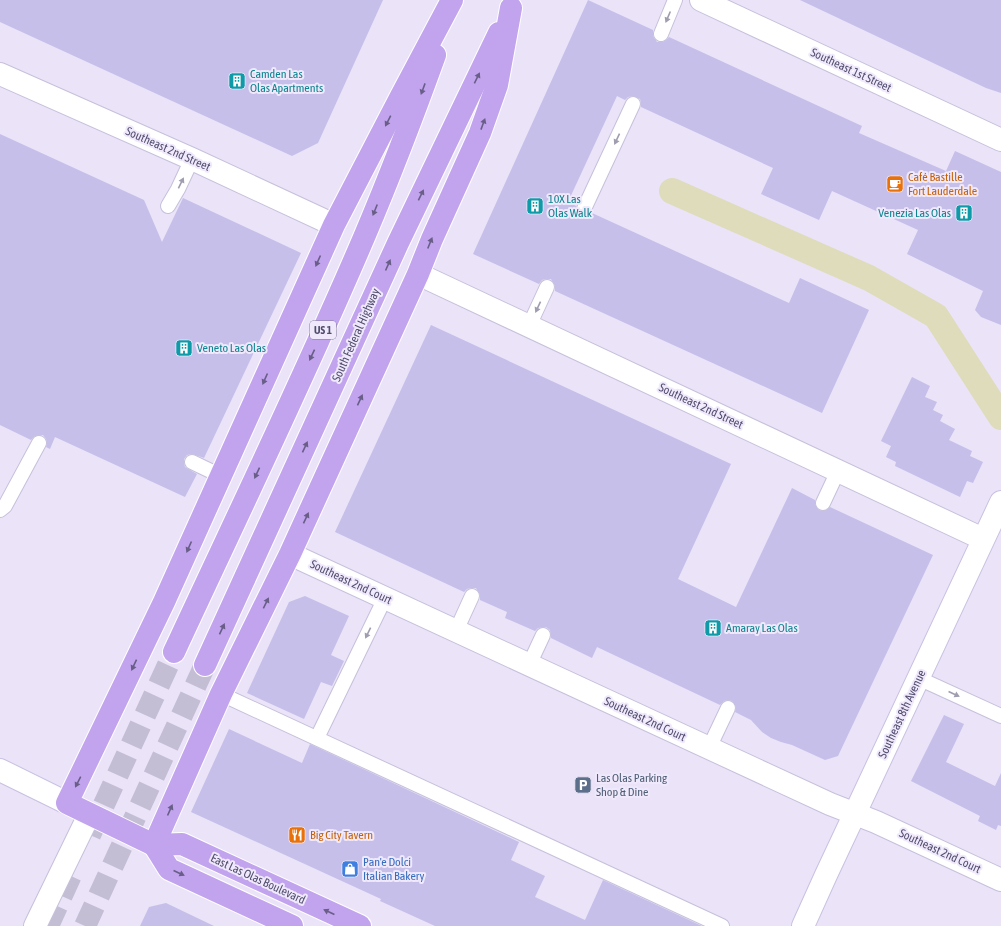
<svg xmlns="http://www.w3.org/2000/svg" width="1001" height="926" font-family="'Asap Condensed',sans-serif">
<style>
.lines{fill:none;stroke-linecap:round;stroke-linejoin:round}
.canal{stroke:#dfdcbb;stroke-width:26}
.building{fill:#c6bfea}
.primary-tunnel{stroke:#c4bed5;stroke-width:22;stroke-dasharray:22 11;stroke-linecap:butt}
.service-casing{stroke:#c7c0db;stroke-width:16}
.minor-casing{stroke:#c7c0db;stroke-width:24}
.secondary-casing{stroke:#c9c1e1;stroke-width:24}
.primary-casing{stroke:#fff;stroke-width:24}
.service{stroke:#fff;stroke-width:14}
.minor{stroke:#fff;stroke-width:22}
.secondary{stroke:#fff;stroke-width:22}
.primary{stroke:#c2a4ee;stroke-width:22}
.oneway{fill:#9f9daf}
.oneway2{fill:#685e87}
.labels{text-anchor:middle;stroke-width:4;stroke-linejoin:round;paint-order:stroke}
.shield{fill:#f0e9fc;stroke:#817c98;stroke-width:1}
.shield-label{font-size:11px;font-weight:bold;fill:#514d6d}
.street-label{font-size:12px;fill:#514d6d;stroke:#f0e9fc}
.culture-label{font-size:12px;fill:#0d838f;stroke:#f0e9fc;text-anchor:start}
.food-label{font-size:12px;fill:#c56008;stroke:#f0e9fc;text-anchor:start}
.service-label{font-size:12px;fill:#4e5e75;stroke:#f0e9fc;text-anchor:start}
.shop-label{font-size:12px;fill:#366cbe;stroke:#f0e9fc;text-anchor:start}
</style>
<rect width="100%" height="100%" fill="#ebe3f8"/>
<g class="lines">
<path class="canal" d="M672,191l197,87 67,38 65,101"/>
</g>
<g class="building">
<path d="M0,0h383l-65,143 -26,13 -292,-134z"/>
<path d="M588,0l65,30v6l4,6h6l3,-2 3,-3 193,89 -3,7 87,38 9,-20 46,21v153l-20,-8 -6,-7 8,-19 -76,-37 11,-24 -86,-39 -13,29 -58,-26 12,-26 -132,-61v-4l-1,-4 -7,-3 -5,1 -3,3 -8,-4 -49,106 8,4 1,8 4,3 8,-1 3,-3 197,90 11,-25 69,32 -47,103 -267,-122v-5l-4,-7h-5l-4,1 -3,4 -66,-30z"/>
<path d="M800,0h201v93l-15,-5z"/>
<path d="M0,134l144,66 18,42 21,-44 118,55 -97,205 -12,-4 -5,1 -3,4v4l1,4 12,7 -12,23 -130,-60 -5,12 -4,-2 1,-4 -1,-4 -3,-4 -8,1 -4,4 -31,-15z"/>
<path d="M431,325l300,139 -53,115 58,28 56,-119 23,12v4l4,6 5,1 6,-4 103,48 -95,201 -13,4 -33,-15 -11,-3 -10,-4 -9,-6 -11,-12 -16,-8 1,-5 -4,-6 -4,-1 -4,1 -4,4 -123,-58 -5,11 -41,-20 -1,-8 -4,-3 -8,1 -3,3 -30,-13 2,-6 -27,-12v-5l-4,-7h-5l-4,1 -3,3 -129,-60z"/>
<path d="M912,377l18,9 -5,11 12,5 -4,8 10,5 -3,6 15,8 -6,11 23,11 -2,5 13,6 -10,21 -6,-2 -7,16 -65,-31 1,-4 -10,-5 5,-11 -10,-5z"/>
<path d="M305,596l44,20 -18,39 13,6 -12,25 -11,-4 -17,37 -57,-26 42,-91z"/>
<path d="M944,715l20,9 -18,38 49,24 6,-13v53l-3,-1 -2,5 -18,-9 2,-5 -69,-35z"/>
<path d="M229,729l73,34 8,-19 209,98 -8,18 34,16 -10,21 50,23 18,-40 99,46h-267l-55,-25 1,-2 -190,-87z"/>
<path d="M166,903l48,23h-74l9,-19z"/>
</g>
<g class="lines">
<g class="primary-tunnel">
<path d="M90,835l84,-183"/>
<path d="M48,926l24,-53"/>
<path d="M85,926l120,-261"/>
</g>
<defs>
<g id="service">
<path d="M661,34l14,-34"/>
<path d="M168,206l10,-17 14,-30"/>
<path d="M584,209l49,-105"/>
<path d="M529,326l18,-39"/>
<path d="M192,462l29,14"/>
<path d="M823,503l15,-32"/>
<path d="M0,510l5,-4 34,-63"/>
<path d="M456,631l16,-35"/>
<path d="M529,665l14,-30"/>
<path d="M918,678l83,38"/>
<path d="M221,694l501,232"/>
<path d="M317,738l68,-140"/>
<path d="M709,748l19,-40"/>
</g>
<g id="minor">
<path d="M701,0l300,140"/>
<path d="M0,74l192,85 142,66"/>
<path d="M418,274l565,265"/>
<path d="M290,554l540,250 46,18 125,58"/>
<path d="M35,926l54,-111"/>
</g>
<g id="secondary">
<path d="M0,770l67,33"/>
<path d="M803,926l23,-51 175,-373"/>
</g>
<g id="primary">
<path d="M174,652c64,-138 131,-276 191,-417 25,-59 48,-119 70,-180"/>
<path d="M205,665l193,-422 101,-210"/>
<path d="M154,845l67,-151 69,-140 128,-280 14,-35 48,-106 17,-48 14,-77"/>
<path d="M154,845l15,24 123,57"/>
<path d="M360,926l-178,-82 -28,1 -87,-42 97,-201 170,-377 67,-129 51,-96"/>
</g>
</defs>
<use href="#service" class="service-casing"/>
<use href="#minor" class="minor-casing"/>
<use href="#secondary" class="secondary-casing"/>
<use href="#primary" class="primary-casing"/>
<use href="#service" class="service"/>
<use href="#minor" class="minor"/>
<use href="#secondary" class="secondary"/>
<use href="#primary" class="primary"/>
</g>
<defs><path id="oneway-solid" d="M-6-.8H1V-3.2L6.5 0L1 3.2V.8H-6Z"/></defs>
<g class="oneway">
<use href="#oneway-solid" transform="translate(668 17) rotate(113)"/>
<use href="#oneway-solid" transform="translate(617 139) rotate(115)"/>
<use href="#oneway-solid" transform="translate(181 183) rotate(-64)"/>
<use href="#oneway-solid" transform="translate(538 307) rotate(115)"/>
<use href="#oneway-solid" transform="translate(368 633) rotate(116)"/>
<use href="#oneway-solid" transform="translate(954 694) rotate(25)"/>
</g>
<g class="oneway2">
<use href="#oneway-solid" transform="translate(477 78) rotate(-64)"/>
<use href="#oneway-solid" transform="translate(423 89) rotate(110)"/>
<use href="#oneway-solid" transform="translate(388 121) rotate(117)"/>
<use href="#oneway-solid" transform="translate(483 124) rotate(-70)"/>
<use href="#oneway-solid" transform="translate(421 195) rotate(-64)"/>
<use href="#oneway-solid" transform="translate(375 210) rotate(112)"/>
<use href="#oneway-solid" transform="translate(430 243) rotate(-68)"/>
<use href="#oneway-solid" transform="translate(318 261) rotate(114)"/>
<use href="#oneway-solid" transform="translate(388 265) rotate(-66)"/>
<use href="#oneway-solid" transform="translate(312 355) rotate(115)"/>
<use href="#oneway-solid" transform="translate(265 379) rotate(114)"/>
<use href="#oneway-solid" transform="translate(360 400) rotate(-65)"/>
<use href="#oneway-solid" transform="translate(305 447) rotate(-65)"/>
<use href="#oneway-solid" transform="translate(257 473) rotate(115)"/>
<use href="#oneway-solid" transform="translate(306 518) rotate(-65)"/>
<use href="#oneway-solid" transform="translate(189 547) rotate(114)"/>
<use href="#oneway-solid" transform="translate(266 603) rotate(-64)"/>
<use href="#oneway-solid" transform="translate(222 629) rotate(-65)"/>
<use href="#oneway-solid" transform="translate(134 665) rotate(115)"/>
<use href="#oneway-solid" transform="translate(78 782) rotate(117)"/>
<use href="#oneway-solid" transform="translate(170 810) rotate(-66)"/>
<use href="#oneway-solid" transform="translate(179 873) rotate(25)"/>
<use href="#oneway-solid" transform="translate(329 912) rotate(-155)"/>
</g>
<defs>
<symbol id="building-square" viewBox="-11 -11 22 22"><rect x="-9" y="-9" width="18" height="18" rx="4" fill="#0f9aa8" stroke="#f0e9fc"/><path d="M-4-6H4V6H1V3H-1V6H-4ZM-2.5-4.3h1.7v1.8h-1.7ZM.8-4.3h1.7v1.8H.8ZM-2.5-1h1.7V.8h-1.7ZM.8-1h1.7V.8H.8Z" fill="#fff"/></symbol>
<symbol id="cafe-square" viewBox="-11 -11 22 22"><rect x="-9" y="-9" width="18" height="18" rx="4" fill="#e8710a" stroke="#f0e9fc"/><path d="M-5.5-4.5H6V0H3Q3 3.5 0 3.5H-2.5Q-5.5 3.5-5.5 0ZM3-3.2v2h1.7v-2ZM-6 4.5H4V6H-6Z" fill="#fff"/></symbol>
<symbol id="parking-square" viewBox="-11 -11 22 22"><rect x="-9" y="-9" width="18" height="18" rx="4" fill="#5c6f8a" stroke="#f0e9fc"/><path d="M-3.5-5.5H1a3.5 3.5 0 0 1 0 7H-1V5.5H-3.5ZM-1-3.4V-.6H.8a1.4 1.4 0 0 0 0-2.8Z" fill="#fff"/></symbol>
<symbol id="restaurant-square" viewBox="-11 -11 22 22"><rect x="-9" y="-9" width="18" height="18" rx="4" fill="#e8710a" stroke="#f0e9fc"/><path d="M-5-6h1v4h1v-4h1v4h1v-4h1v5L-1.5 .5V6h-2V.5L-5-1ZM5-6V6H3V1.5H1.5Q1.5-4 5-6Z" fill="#fff"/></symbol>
<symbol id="shop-square" viewBox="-11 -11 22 22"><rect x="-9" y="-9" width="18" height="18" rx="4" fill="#3f7fe0" stroke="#f0e9fc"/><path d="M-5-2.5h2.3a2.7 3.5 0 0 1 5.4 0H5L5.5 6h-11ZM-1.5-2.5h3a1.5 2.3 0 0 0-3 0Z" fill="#fff"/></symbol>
</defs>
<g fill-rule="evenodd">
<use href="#building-square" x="227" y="71" width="20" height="20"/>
<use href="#cafe-square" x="885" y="174" width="20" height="20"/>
<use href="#building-square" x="525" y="196" width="20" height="20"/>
<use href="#building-square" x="954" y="203" width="20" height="20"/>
<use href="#building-square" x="174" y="338" width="20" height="20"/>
<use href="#building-square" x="703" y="618" width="20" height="20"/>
<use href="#parking-square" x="573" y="775" width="20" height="20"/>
<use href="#restaurant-square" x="287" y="825" width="20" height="20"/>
<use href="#shop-square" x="340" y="859" width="20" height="20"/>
</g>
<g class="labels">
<rect class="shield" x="310" y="321" width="26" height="18" rx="3"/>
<g class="shield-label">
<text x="323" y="334">US 1</text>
</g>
<g class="street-label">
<text transform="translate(851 70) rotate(25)" y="4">Southeast 1st Street</text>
<text transform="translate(168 149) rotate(24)" y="4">Southeast 2nd Street</text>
<text transform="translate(356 335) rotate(-66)" y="4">South Federal Highway</text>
<text transform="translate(701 406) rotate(25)" y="4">Southeast 2nd Street</text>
<text transform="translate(351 582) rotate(25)" y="4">Southeast 2nd Court</text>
<text transform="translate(902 714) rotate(-65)" y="4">Southeast 8th Avenue</text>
<text transform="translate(645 719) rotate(25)" y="4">Southeast 2nd Court</text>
<text transform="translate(940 851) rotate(25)" y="4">Southeast 2nd Court</text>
<text transform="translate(258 879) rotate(25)" y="4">East Las Olas Boulevard</text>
</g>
<g class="culture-label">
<text x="250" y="78">Camden Las<tspan x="250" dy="14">Olas Apartments</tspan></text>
<text x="548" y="203">10X Las<tspan x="548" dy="14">Olas Walk</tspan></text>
<text x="951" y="217" text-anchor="end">Venezia Las Olas</text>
<text x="197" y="352">Veneto Las Olas</text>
<text x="726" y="632">Amaray Las Olas</text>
</g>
<g class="food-label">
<text x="908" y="181">Café Bastille<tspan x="908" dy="14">Fort Lauderdale</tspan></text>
<text x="310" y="839">Big City Tavern</text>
</g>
<g class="service-label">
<text x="596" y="782">Las Olas Parking<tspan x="596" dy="14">Shop &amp; Dine</tspan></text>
</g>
<g class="shop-label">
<text x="363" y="866">Pan'e Dolci<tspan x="363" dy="14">Italian Bakery</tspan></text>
</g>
</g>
</svg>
